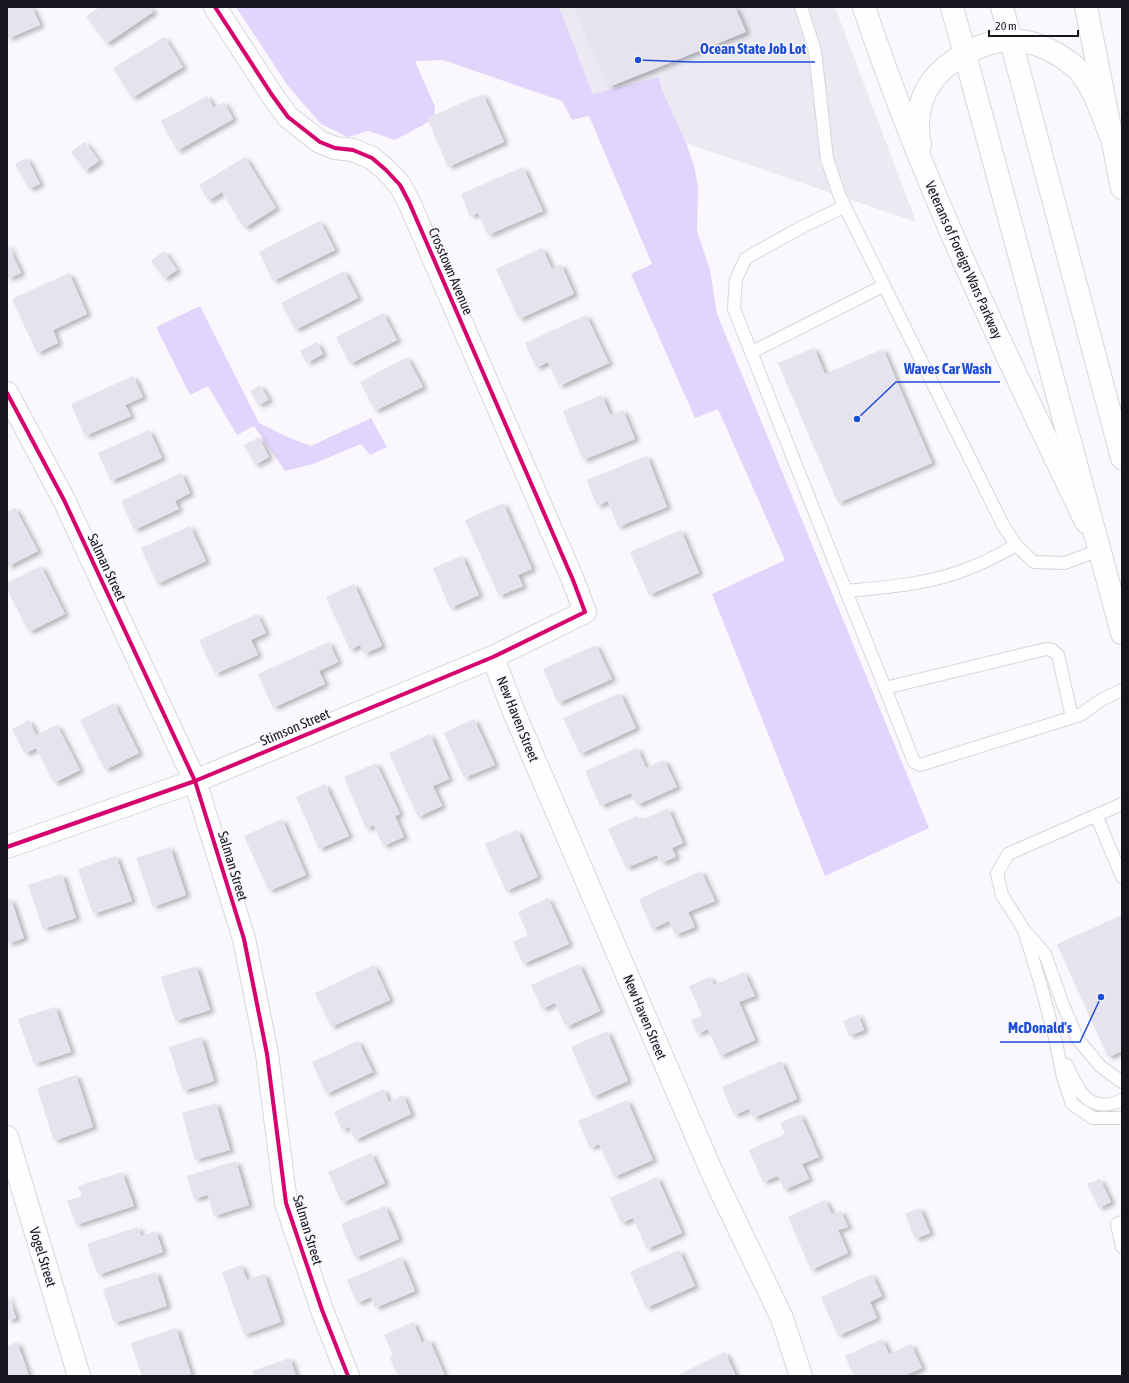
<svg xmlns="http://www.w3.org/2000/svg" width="1129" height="1383" font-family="'Asap Condensed',sans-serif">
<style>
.built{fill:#ebe9f2}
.forest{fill:#e1d5fd}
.building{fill:#e6e2ee;filter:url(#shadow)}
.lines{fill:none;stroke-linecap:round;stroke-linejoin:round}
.lane-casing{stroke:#d7d5dc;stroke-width:14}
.street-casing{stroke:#d7d5dc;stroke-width:24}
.highway-casing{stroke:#d7d5dc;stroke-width:24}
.lane{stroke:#fefeff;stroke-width:12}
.street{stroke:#fefeff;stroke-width:22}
.highway{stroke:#fefeff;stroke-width:22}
.cycleway-casing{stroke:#f9f7fd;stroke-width:6}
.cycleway{stroke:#d6006c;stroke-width:4}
.labels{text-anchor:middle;stroke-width:3;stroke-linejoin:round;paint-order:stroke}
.street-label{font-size:14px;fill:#18151e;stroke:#f9f7fd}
.leader{fill:none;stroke:#1d4ed8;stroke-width:1.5}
.callout-dot{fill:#1d4ed8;stroke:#f9f7fd;stroke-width:1.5}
.callout-label{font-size:15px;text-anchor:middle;font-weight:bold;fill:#1d4ed8;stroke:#f9f7fd;stroke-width:3;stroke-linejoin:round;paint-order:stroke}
</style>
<defs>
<filter id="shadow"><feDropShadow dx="4.5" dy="2.5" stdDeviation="2" flood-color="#0004"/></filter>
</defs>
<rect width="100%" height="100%" fill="#faf8fc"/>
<path class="built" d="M559,7h276l81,215 -315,-108z"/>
<g class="forest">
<path d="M236,7h323l34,87 66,-17 3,13 24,53 8,23 4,21 -1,44 13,39 7,44 212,514 -104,48 -113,-282 73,-34 -67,-151 -23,9 -64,-144 21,-10 -63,-148 -17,4 -10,-19 -119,-41 -28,1 20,46 -1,12 -39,21 -27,-9 -20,6 -27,-13 -33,-38z"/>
<path d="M200,306l59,117 28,14 24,9 60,-28 16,29 -17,8 -9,-11 -48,20 -28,7 -31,-45 -17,9 -29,-49 -18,9 -34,-68z"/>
</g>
<g class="building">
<path d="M7,7h25l8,18 -33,14z"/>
<path d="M100,7h50l3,5 -47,32 -20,-28z"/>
<path d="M574,7h161l11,25 -137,55z"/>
<path d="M164,37l19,30 -51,31 -19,-30z"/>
<path d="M483,94l21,48 -56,25 -21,-49z"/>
<path d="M207,96l7,12 10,-6 9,17 -56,32 -16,-30z"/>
<path d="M85,142l14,19 -14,10 -14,-19z"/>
<path d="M245,157l31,51 -32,20 -22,-36 -14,9 -9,-16z"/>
<path d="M27,158l13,26 -11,5 -14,-25z"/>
<path d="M523,167l20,44 -55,24 -10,-22 -8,3 -9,-22z"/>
<path d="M320,221l15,29 -62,31 -14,-29z"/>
<path d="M7,243l14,30 -14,6z"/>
<path d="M542,248l10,21 9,-5 13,30 -55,25 -23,-50z"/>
<path d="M164,251l13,19 -13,9 -13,-18z"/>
<path d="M344,271l14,27 -63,32 -14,-27z"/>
<path d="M69,273l18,41 -34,16 5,13 -21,10 -25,-54z"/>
<path d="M383,313l14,27 -47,24 -14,-27z"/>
<path d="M586,315l23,48 -50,23 -11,-24 -12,6 -11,-25z"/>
<path d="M317,342l6,12 -16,9 -7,-12z"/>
<path d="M814,348l11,26 58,-25 49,114 -94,40 -60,-140z"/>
<path d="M407,357l16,30 -48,24 -15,-29z"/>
<path d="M133,376l10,21 -18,8 6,11 -46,20 -14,-32z"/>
<path d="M260,385l9,15 -11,5 -8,-14z"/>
<path d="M602,395l8,20 13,-5 12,29 -52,21 -20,-49z"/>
<path d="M149,430l13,28 -51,23 -13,-28z"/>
<path d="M259,437l10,20 -14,8 -11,-20z"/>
<path d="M647,456l20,51 -49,20 -10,-26 -11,5 -10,-26z"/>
<path d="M181,473l9,20 -15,8 4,8 -45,21 -13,-29z"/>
<path d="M503,503l29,66 -14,6 5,11 -24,10 -34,-76z"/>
<path d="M15,508l23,43 -31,16v-55z"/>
<path d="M190,526l16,35 -49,23 -16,-36z"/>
<path d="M681,530l18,43 -50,22 -19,-43z"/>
<path d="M462,556l17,39 -29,13 -17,-40z"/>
<path d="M41,566l24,48 -36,18 -22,-43v-6z"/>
<path d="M354,584l28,62 -18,8 -4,-9 -10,5 -24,-53z"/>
<path d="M257,614l9,19 -15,7 7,15 -43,19 -16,-34z"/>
<path d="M329,642l9,20 -19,9 6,13 -52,24 -15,-34z"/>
<path d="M596,645l16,34 -54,24 -15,-34z"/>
<path d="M620,693l16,35 -56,26 -17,-36z"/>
<path d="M114,703l25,50 -34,17 -25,-50z"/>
<path d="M474,719l21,46 -31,13 -20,-45z"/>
<path d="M29,720l7,15 21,-10 23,45 -26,13 -18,-35 -11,6 -13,-25z"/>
<path d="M430,734l19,45 -16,7 9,20 -24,11 -29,-64z"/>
<path d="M637,748l9,20 18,-8 13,27 -40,18 -6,-12 -31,13 -15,-35z"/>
<path d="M376,763l24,51 -5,2 9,21 -21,9 -9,-21 -8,4 -22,-52z"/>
<path d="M325,784l24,52 -30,13 -23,-52z"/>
<path d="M668,808l15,35 -11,5 4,9 -15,6 -4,-8 -31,13 -18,-39 29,-13 3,5z"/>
<path d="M282,819l24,56 -37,16 -25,-55z"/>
<path d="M517,830l21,47 -32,14 -21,-47z"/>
<path d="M170,847l16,48 -33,12 -17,-49z"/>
<path d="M116,856l16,45 -39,13 -15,-45z"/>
<path d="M701,871l14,30 -27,11 7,15 -20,8 -6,-14 -17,8 -13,-30z"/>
<path d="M62,874l14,44 -33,11 -15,-44z"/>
<path d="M548,898l21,46 -46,20 -10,-22 15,-7 -10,-23z"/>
<path d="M11,899l13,39 -17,6v-44z"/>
<path d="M1122,915v136l-14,6 -51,-113z"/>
<path d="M579,964l21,47 -34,16 -11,-24 -13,6 -11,-24z"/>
<path d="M374,965l16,35 -59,27 -16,-34z"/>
<path d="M196,966l14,44 -35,11 -14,-44z"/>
<path d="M744,972l11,24 -16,6 16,38 -35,16 -12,-27 -11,5 -6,-14 11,-5 -13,-29 21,-9 4,8z"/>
<path d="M55,1007l16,45 -37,12 -16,-45z"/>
<path d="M858,1014l6,16 -15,6 -6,-15z"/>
<path d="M607,1031l21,50 -35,16 -22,-50z"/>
<path d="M201,1037l13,44 -31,10 -14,-44z"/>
<path d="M358,1041l15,31 -47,22 -14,-32z"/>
<path d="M781,1061l16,38 -44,19 -4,-9 -15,6 -12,-28z"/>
<path d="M76,1075l17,52 -39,14 -17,-53z"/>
<path d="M383,1089l6,13 14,-7 8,19 -56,26 -6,-13 -7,3 -8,-18z"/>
<path d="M627,1100l26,60 -39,17 -15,-33 -9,4 -12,-27z"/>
<path d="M216,1103l14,47 -35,10 -13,-47z"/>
<path d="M800,1114l19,43 -17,7 7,15 -25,11 -6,-14 -15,6 -14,-32 36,-16 -5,-11z"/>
<path d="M371,1153l14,30 -43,20 -14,-31z"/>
<path d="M236,1161l13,44 -35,11 -6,-21 -14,4 -7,-23z"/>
<path d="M122,1172l12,34 -58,19 -9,-24 15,-5 -4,-10z"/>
<path d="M657,1177l25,56 -35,16 -14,-31 -12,5 -11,-25z"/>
<path d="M1100,1179l11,23 -12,6 -12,-24z"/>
<path d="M825,1200l7,14 9,-3 7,16 -10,3 10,23 -37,17 -23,-53z"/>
<path d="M385,1206l14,33 -44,19 -14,-34z"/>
<path d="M920,1208l10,25 -15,6 -10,-25z"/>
<path d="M138,1227l3,9 15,-5 7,21 -65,23 -11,-31z"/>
<path d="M679,1250l16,36 -49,22 -16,-36z"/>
<path d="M401,1257l14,34 -40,17 -4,-11 -14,6 -10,-23z"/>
<path d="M241,1265l6,15 17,-6 17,48 -37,13 -22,-63z"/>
<path d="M156,1272l11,34 -53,17 -11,-34z"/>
<path d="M872,1274l10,22 -12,6 7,16 -39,18 -17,-39z"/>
<path d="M7,1293l9,25 -9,3z"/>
<path d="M413,1322l9,21 7,-4 16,37h-47l-9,-20 4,-1 -9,-20z"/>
<path d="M176,1328l15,46 -6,2h-43l-11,-33z"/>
<path d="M882,1339l7,15 22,-10 11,24 -18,8h-50l-9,-20z"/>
<path d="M17,1342l12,34h-22v-30z"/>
<path d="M725,1352l11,24h-60z"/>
<path d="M290,1358l6,18h-42l-2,-5z"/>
</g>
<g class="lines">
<defs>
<g id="lane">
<path d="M801,7l14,44 12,108 13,38 163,328 13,20 18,17 31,1 34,-13"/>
<path d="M845,206l-45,22 -54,30 -10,21 -2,30 112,282c42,-4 87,-7 126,-24 16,-6 30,-14 44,-22"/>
<path d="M752,352l131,-66"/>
<path d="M846,591l39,97"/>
<path d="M1072,717l-14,-62 -6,-5 -6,-1 -161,39 29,74 6,3 160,-50 21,-15 21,-10"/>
<path d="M1122,804l-114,50 -11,20 5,21 22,35 16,52 15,56 8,39 9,27 21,14h29"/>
<path d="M1096,815l26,62"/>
<path d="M1026,932l19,22 17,48 15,36 23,28 22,16"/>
<path d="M1067,1065c11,26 22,50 55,35"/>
<path d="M1122,1222l-5,2 5,23"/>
</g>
<g id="street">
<path d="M864,7c59,178 141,346 222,515"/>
<path d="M1086,7l36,181"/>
<path d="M920,145c-4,-19 -2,-43 9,-59 14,-24 54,-46 82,-46 23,0 46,12 63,26 18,15 28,49 37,70"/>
<path d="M7,393l57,107 131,281 49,158 23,115 19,149 36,107 26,66"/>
<path d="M493,657l20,53 201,467 68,141 19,58"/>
<path d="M7,847l188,-66 298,-124 92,-45 -12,-32 -164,-378 -9,-17 -14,-15 -14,-12 -19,-8 -18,-2 -15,-6 -32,-25 -16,-22 -57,-88"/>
<path d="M7,1137l72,239"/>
</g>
<g id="highway">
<path d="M952,7l170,626"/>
<path d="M1002,7l120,451"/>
</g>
</defs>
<use href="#lane" class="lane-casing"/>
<use href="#street" class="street-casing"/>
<use href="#highway" class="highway-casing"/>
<use href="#lane" class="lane"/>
<use href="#street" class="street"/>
<use href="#highway" class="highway"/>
<defs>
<g id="cycleway">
<path d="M7,393l57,107 131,281 49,158 23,115 19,149 36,107 26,66"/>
<path d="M7,847l188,-66 298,-124 92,-45 -12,-32 -164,-378 -9,-17 -14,-15 -14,-12 -19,-8 -18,-2 -15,-6 -32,-25 -16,-22 -57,-88"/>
</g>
</defs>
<use href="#cycleway" class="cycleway-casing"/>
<use href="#cycleway" class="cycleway"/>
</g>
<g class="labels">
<g class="street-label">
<text transform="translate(964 260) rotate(66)" y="5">Veterans of Foreign Wars Parkway</text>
<text transform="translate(451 271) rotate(67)" y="5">Crosstown Avenue</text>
<text transform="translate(107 567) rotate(65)" y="5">Salman Street</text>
<text transform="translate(518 719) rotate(68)" y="5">New Haven Street</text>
<text transform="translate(295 727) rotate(-23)" y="5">Stimson Street</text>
<text transform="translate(233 866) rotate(73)" y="5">Salman Street</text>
<text transform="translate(645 1017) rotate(67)" y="5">New Haven Street</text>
<text transform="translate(308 1230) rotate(73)" y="5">Salman Street</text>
<text transform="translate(43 1257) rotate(73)" y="5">Vogel Street</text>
</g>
</g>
<path class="leader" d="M638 60L692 62H815M857 419L896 382H1000M1101 997L1080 1042H1000"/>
<g class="callout-dot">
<circle cx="638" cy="60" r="4"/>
<circle cx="857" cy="419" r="4"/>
<circle cx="1101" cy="997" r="4"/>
</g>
<g class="callout-label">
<text x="753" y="54">Ocean State Job Lot</text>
<text x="948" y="374">Waves Car Wash</text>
<text x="1040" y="1033">McDonald's</text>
</g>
<rect width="1129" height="1383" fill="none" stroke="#18151e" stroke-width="16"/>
<path d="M989 30v6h89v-6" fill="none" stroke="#18151e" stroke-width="2"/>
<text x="995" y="30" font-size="12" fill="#18151e" stroke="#f9f7fd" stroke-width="3" paint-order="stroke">20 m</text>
</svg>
